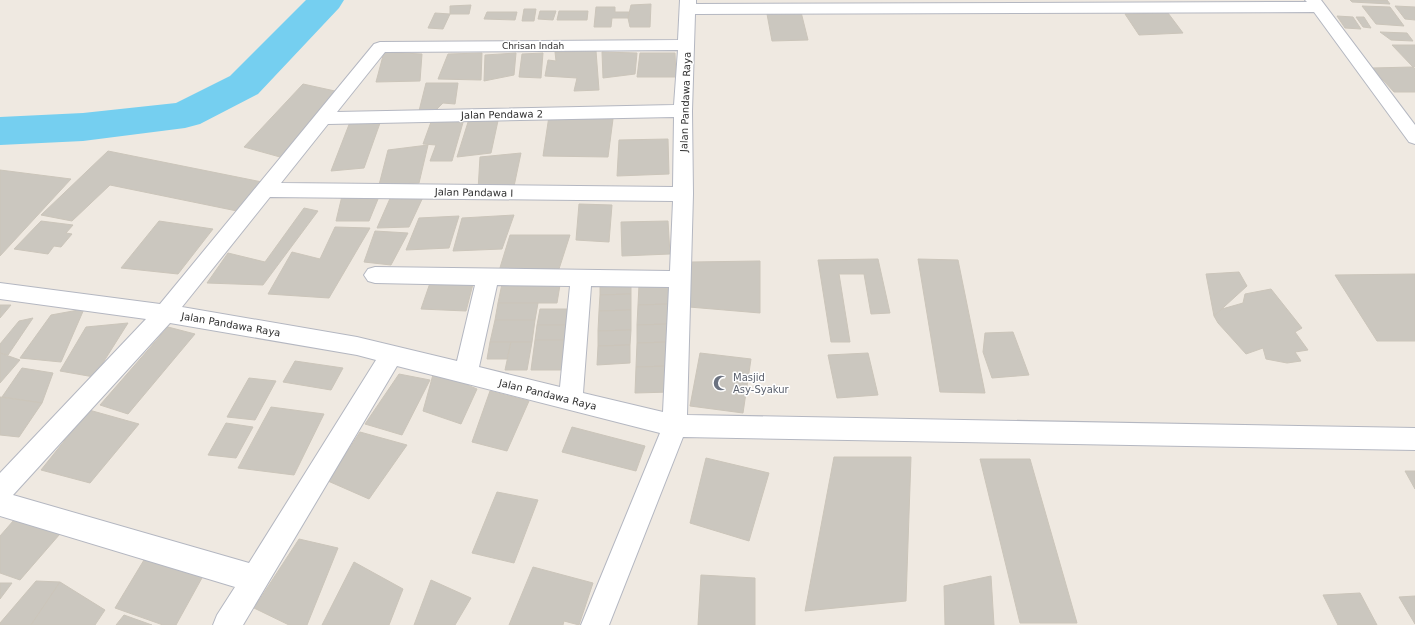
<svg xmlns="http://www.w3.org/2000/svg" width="1415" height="625" font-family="'DejaVu Sans',sans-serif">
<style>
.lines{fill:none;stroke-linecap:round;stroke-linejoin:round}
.river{fill:#75cff0;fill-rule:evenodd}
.building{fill:#cbc7bf;stroke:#cbc5ba}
.minor-casing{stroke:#b4b7c1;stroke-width:2}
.minor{fill:#fff;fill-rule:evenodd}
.labels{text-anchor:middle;stroke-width:3;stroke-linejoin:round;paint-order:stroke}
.far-street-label{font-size:9px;fill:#2e2e2e;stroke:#fff}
.street-label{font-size:10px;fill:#2e2e2e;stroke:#fff}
.worship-label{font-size:10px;fill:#5b616d;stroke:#fff;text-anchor:start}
</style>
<rect width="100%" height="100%" fill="#efe9e1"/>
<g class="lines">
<path class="river" d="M306,0h38l-5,8 -81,86 -58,30 -15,4 -102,13 -83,4v-28l83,-4 93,-10 54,-27z"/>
</g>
<g class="building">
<path d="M1350,0h37l3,4 -38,-2z"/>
<path d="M651,4l-1,23h-20l-2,-9 3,-13z"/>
<path d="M471,5l-2,9h-19v-8z"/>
<path d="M1362,6l28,1 14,19 -28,-2z"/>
<path d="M1395,6l20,1v13l-10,-1z"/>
<path d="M596,7h19v5h14l-1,6h-16l-1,9h-17z"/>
<path d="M524,9h12l-2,12h-12z"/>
<path d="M540,11h16l-3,9 -15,-1z"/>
<path d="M559,11h29l-1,9h-30z"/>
<path d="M487,12h30l-2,8 -31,-1z"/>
<path d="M801,12l7,28 -36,1 -5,-27z"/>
<path d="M435,13l15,1 -7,15 -15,-1z"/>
<path d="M1168,13l15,20 -44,2 -14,-21z"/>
<path d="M1337,16l16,1 8,12 -16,-1z"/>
<path d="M1356,17h8l7,11 -8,-1z"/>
<path d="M1380,32l27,1 6,8 -22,-1z"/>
<path d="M1392,45h23v22h-2z"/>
<path d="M596,51l3,39 -25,1 3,-13 -32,-2 3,-16 8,1 -1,-9z"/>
<path d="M384,52l38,2 -2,27 -44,1z"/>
<path d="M602,52l35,1 -2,21 -32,4z"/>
<path d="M482,53l-1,27 -43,-1 10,-25z"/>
<path d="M516,53l-2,22 -30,6 1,-26z"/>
<path d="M543,53l-2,25 -22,-1 3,-23z"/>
<path d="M640,53h35l1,24h-39z"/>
<path d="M1413,67l2,2v23h-21l-22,-24z"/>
<path d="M426,83h32l-3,21 -12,-1 -8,8h-16z"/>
<path d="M303,84l32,7 -55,66 -36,-10z"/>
<path d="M499,116l-8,37 -34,4 12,-38z"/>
<path d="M549,116l64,3 -5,38 -65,-1z"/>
<path d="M464,119l-12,42h-22l6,-16 -13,-1 8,-22z"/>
<path d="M350,122l30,1 -16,45 -33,3z"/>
<path d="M668,139l1,35 -52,2 2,-36z"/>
<path d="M428,145l-9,38 -40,2 9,-35z"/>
<path d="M108,151l154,31 -25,29 -127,-26 -38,36 -31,-6z"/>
<path d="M521,153l-8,38 -35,-1 2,-33z"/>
<path d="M0,170l71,9 -71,77z"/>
<path d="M392,194l32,1 -15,32 -32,1z"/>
<path d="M342,196l36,3 -9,22h-33z"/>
<path d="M579,204l33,1 -3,37 -33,-2z"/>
<path d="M304,208l14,3 -55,74 -56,-2 21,-30 37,9z"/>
<path d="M514,215l-12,34 -49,2 9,-33z"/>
<path d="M459,216l-10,32 -43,2 13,-32z"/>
<path d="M41,221l32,4 -7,8 6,1 -11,13 -7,-1 -6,8 -34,-5z"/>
<path d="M159,221l54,8 -35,45 -57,-6z"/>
<path d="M668,221l2,33 -48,2 -1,-34z"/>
<path d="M335,227l35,1 -41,70 -61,-4 24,-42 28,7z"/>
<path d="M375,231l33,2 -17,32 -27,-3z"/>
<path d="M510,235h60l-11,34 -60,2z"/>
<path d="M878,259l12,54 -19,1 -7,-40h-25l11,68h-19l-13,-82z"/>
<path d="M918,259l40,1 27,133 -45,-1z"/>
<path d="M760,261v52l-71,-6 3,-45z"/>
<path d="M1239,272l8,14 -33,30 -8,-42z"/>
<path d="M1415,274v67h-38l-42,-66z"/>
<path d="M503,279h58l-4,24h-59z"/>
<path d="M430,283l43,1 -7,27 -45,-2z"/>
<path d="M631,283v11l-31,1v-11z"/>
<path d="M671,284v20l-33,1 1,-20z"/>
<path d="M1271,289l31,39 -7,4 13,18 -13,2 6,9 -14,2 -21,-4 -3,-11 -17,6 -28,-31 -4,-7 8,-7 21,-6 2,-9z"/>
<path d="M631,294v16l-32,1 1,-16z"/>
<path d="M498,303h40l-3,17h-40z"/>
<path d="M671,304v20l-34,1 1,-20z"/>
<path d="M0,305h11l-11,13z"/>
<path d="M84,309l-23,53 -41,-4 31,-43z"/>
<path d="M540,309h33l-2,16h-34z"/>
<path d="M631,310v20l-33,1 1,-20z"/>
<path d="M33,318l-25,37 -8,-2v-9l19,-23z"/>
<path d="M495,320h40l-3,22h-42z"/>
<path d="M128,323l-34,54 -34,-6 26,-44z"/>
<path d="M671,324v18l-34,1v-18z"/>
<path d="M537,325h34l-2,15h-34z"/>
<path d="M168,327l27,7 -67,80 -28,-9z"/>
<path d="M631,330l-1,15 -32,1v-15z"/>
<path d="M1013,332l16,43 -37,3 -9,-26 2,-19z"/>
<path d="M535,340h34l-3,30h-35z"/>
<path d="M490,342h21l-4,17h-20z"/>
<path d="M511,342h21l-5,28h-22z"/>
<path d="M671,342v24l-35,1 1,-24z"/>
<path d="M630,345v18l-33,2 1,-19z"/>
<path d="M0,353l20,7 -20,23z"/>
<path d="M700,353l51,6 -8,54 -53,-7z"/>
<path d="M868,353l10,42 -41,3 -9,-43z"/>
<path d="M295,361l48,7 -12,22 -48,-8z"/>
<path d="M671,366v26l-36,1 1,-26z"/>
<path d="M22,368l31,5 -11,30 -40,-6z"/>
<path d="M434,371l43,18 -16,35 -38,-13z"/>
<path d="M399,374l31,6 -28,55 -37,-11z"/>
<path d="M249,378l27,3 -21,39 -28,-3z"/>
<path d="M490,391l39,10 -22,50 -35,-9z"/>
<path d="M0,397l42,6 -23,34 -19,-2z"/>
<path d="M271,407l53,7 -30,61 -56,-7z"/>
<path d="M89,410l50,14 -49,59 -49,-13z"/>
<path d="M226,423l27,4 -17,31 -28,-3z"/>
<path d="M572,427l73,19 -9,25 -74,-19z"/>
<path d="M360,432l47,13 -38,54 -41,-18z"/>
<path d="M834,457h77l-5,144 -101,10z"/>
<path d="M706,458l63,15 -20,68 -59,-18z"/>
<path d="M980,459h50l47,164h-57z"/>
<path d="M1405,471h10v18z"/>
<path d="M497,492l41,8 -24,63 -42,-10z"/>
<path d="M20,513l46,14 -46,53 -20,-7v-37z"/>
<path d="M299,539l39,9 -31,77h-18l-35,-17z"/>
<path d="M147,555l61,12 -32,58h-13l-48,-17z"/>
<path d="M354,562l49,27 -14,36h-67z"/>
<path d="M533,567l60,16 -14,42 -15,-4 -1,4h-54z"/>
<path d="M701,575l54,3v47h-57z"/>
<path d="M991,576l3,49h-49l-1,-39z"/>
<path d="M431,580l40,18 -16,27h-41z"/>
<path d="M36,581l24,1 -29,43h-31v-2z"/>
<path d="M60,582l45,28 -10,15h-64z"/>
<path d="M0,583h12l-12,16z"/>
<path d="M1360,593l17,32h-39l-15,-30z"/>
<path d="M1415,596v28l-16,-27z"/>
<path d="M124,615l28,10h-36z"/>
</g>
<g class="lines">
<defs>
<path id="minor" d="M680,0h16v4l611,-2 -2,-2h16l94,125v19l-6,-2 -95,-130 -619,2 -3,97 1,83 -6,221 728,13v22l-732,-13 -74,188h-28l79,-192 -263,-67 -154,259h-30l4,-10 18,-28 -235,-71v-43l146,-154 -146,-20v-16l160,21 214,-260 6,-2 298,-2zM678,50l-4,55 -337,7 48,-60zM674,117l-1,70 -392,-4 47,-59zM270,197l403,4 -3,70 -295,-4 -7,2 -4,6 4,6 7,2 100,2 -18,76 -100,-24 -175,-30zM497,285l73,1 -10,101 -81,-20zM591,286l78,1 -6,125 -80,-19zM170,323l187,32 19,5 -127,203 -236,-68z"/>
</defs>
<use href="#minor" class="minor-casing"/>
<use href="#minor" class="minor"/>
</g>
<defs>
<symbol id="mosque-bare" viewBox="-9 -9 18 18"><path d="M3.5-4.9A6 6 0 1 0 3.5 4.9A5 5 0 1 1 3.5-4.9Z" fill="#6b7280" stroke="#fff" stroke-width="2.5" paint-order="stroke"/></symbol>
</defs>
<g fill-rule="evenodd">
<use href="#mosque-bare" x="710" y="372" width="22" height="22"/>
</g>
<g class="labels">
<g class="far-street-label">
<text x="533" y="49">Chrisan Indah</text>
</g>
<g class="street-label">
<text transform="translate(685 102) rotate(-88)" y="4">Jalan Pandawa Raya</text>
<text transform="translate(502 114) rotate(-1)" y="4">Jalan Pendawa 2</text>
<text transform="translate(474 192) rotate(1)" y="4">Jalan Pandawa I</text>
<text transform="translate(231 324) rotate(10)" y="4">Jalan Pandawa Raya</text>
<text transform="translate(548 394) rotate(14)" y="4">Jalan Pandawa Raya</text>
</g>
<g class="worship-label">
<text x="733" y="381">Masjid<tspan x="733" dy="12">Asy-Syakur</tspan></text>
</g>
</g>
</svg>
